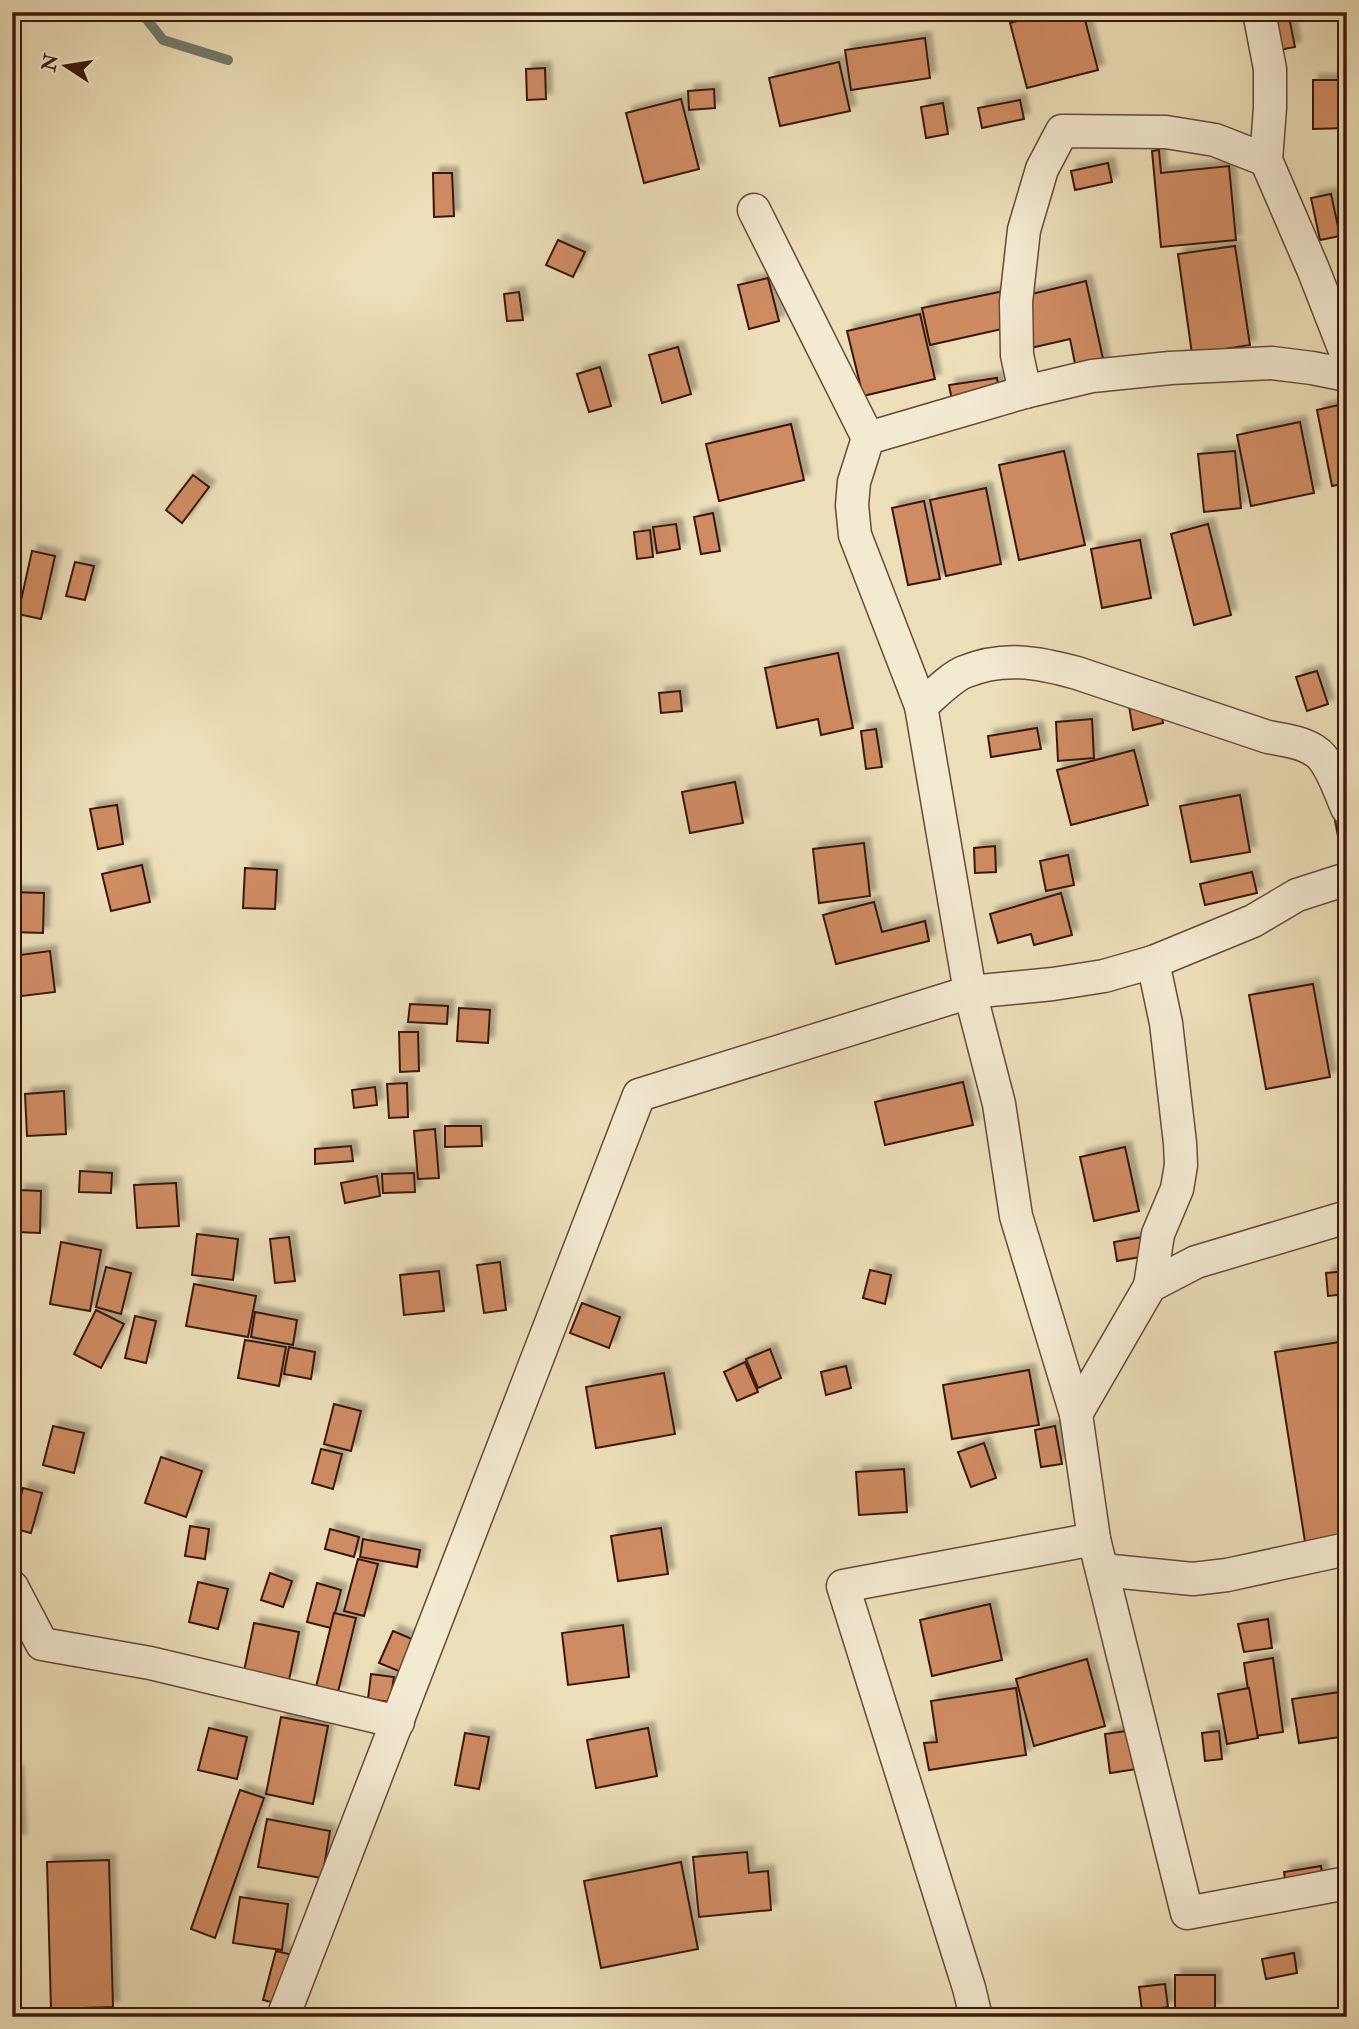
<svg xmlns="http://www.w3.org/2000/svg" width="1359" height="2029" font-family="'IM FELL Double Pica',serif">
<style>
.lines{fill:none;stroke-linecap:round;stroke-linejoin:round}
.stream{stroke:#727b6d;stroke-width:10}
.building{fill:#cf8c64;stroke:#38190c;stroke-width:2;filter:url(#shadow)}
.minor-casing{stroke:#654a37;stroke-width:35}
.minor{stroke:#f3ead2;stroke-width:32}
</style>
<defs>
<filter id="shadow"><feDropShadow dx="6" dy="-6" stdDeviation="2" flood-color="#0004"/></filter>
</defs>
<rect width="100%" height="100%" fill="#eddfb9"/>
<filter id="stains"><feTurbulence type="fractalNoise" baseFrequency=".00286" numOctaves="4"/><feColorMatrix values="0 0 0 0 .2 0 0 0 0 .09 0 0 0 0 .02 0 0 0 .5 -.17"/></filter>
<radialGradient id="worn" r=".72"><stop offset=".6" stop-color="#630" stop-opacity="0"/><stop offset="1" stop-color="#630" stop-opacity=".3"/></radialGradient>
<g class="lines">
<path class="stream" d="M141,12l22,28 65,20"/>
</g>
<g class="building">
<path d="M1051,12h32l15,58 -71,18 -17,-65z"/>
<path d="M1270,12h18l7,35 -27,5z"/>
<path d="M925,38l5,40 -79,12 -6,-40z"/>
<path d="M839,62l11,49 -70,15 -11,-48z"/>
<path d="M545,68l1,31 -19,1 -1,-31z"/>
<path d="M1313,80h34v48l-34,1z"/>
<path d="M714,89l1,19 -26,2 -1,-19z"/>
<path d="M681,99l18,70 -55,14 -18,-70z"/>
<path d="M1020,100l4,19 -42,9 -4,-20z"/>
<path d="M943,103l5,31 -22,4 -5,-31z"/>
<path d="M1159,150l2,23 68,-7 7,74 -75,7 -9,-96z"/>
<path d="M1108,163l4,19 -37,8 -4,-19z"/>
<path d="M433,173h19l2,43 -20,1z"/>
<path d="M1331,194l9,42 -20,4 -9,-42z"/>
<path d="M558,240l27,12 -12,25 -27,-12z"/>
<path d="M1235,246l15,99 -58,9 -14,-100z"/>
<path d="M768,278l11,43 -30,8 -11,-44z"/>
<path d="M1086,281l21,96 -28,6 -9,-44 -48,11 -11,-51z"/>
<path d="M1004,291l7,36 -81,18 -8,-37z"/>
<path d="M519,292l4,28 -16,1 -3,-27z"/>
<path d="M920,314l15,65 -72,17 -16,-65z"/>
<path d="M678,347l13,47 -29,9 -13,-48z"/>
<path d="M600,367l11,39 -22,6 -12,-38z"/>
<path d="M997,378l3,21 -47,7 -4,-21z"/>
<path d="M1347,403v80l-15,3 -15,-76z"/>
<path d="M1300,422l14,71 -63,13 -14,-71z"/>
<path d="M791,424l13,56 -85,21 -13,-57z"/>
<path d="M1064,451l21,94 -66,15 -20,-95z"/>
<path d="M1235,451l6,57 -37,4 -6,-58z"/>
<path d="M193,475l16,12 -27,36 -16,-13z"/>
<path d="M986,488l15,76 -55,12 -16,-76z"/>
<path d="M924,501l16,78 -32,6 -16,-77z"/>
<path d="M713,513l7,38 -19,3 -7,-37z"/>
<path d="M676,524l4,25 -23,4 -4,-26z"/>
<path d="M1208,524l23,91 -37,10 -23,-91z"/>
<path d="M650,530l3,27 -16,2 -3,-27z"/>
<path d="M1140,540l11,58 -49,10 -11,-59z"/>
<path d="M32,551l23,5 -14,63 -23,-5z"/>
<path d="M75,562l19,4 -9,34 -19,-4z"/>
<path d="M838,653l15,75 -32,7 -3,-16 -41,9 -12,-60z"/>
<path d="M1317,671l11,33 -21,7 -11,-34z"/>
<path d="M680,691l2,20 -21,2 -2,-20z"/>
<path d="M1159,699l4,24 -30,7 -4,-24z"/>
<path d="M1092,719l2,39 -36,3 -2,-39z"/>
<path d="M1037,728l4,21 -50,8 -3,-21z"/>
<path d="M876,729l6,38 -16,2 -5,-38z"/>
<path d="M1134,750l14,55 -77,20 -14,-55z"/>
<path d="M1347,768v94l-4,1 -17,-91z"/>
<path d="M735,782l8,41 -53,10 -8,-41z"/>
<path d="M1240,795l10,57 -59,10 -11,-56z"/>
<path d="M117,805l6,39 -25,5 -8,-40z"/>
<path d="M864,843l6,53 -51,7 -6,-54z"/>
<path d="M995,846l1,26 -21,1 -1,-25z"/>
<path d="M1068,855l6,30 -28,6 -6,-30z"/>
<path d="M142,865l8,37 -39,9 -9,-37z"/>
<path d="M245,868l32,2 -2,39 -32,-1z"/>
<path d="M1252,872l5,21 -52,12 -5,-21z"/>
<path d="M12,892l32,1 -1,40 -31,-1z"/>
<path d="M1061,893l11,42 -38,10 -3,-11 -33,9 -8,-29z"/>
<path d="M874,902l8,30 43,-11 4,20 -93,23 -13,-49z"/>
<path d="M50,951l5,41 -41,5 -2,-41z"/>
<path d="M1313,984l17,93 -64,12 -17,-94z"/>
<path d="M410,1004l38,2 -1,18 -39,-2z"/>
<path d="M459,1008l31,2 -2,33 -31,-2z"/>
<path d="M399,1032h19l1,39 -19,1z"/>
<path d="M963,1082l10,43 -88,20 -10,-43z"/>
<path d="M407,1083l1,34 -19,1 -2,-34z"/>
<path d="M375,1087l2,18 -23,3 -2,-18z"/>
<path d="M64,1091l2,43 -39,2 -2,-42z"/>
<path d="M445,1126h36l1,20 -37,1z"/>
<path d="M435,1129l4,49 -21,1 -4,-48z"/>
<path d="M351,1146l2,15 -38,3v-15z"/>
<path d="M1125,1147l14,64 -45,10 -14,-64z"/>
<path d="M80,1171l32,2 -1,20 -32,-1z"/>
<path d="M414,1173l1,19 -32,1 -1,-19z"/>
<path d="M377,1176l3,20 -35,7 -4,-20z"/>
<path d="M176,1183l3,43 -42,2 -3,-43z"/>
<path d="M19,1190l22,1 -1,42 -23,-1z"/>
<path d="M197,1234l41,5 -5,41 -41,-5z"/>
<path d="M289,1237l6,44 -20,2 -5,-44z"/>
<path d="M1143,1237l3,19 -29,5 -3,-19z"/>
<path d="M61,1242l40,8 -11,61 -40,-7z"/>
<path d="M500,1262l6,48 -22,3 -7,-48z"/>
<path d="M106,1267l25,6 -10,41 -25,-7z"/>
<path d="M870,1270l21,5 -6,29 -22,-6z"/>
<path d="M439,1271l5,40 -40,4 -4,-40z"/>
<path d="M1347,1271v23l-19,2 -2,-23z"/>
<path d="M194,1284l62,12 -8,41 -62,-11z"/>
<path d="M582,1303l38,14 -11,31 -39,-15z"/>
<path d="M96,1310l28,14 -23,44 -27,-14z"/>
<path d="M255,1312l42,8 -4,25 -42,-8z"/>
<path d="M135,1316l21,5 -10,42 -21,-5z"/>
<path d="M245,1340l41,7 -7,39 -41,-8z"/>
<path d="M1340,1342l7,41v159l-41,6 -31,-196z"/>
<path d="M289,1347l26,5 -4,27 -27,-5z"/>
<path d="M770,1349l11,29 -23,10 -12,-29z"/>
<path d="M745,1362l13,30 -21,9 -13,-29z"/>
<path d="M846,1366l5,22 -25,7 -5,-23z"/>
<path d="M1029,1370l10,55 -87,14 -9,-54z"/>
<path d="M664,1373l11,61 -79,14 -10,-61z"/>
<path d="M334,1404l27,7 -10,40 -27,-7z"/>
<path d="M53,1426l31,7 -10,40 -31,-8z"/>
<path d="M1055,1426l7,38 -21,3 -6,-37z"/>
<path d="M984,1443l12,35 -25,9 -13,-35z"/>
<path d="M321,1449l21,5 -9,35 -21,-6z"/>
<path d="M161,1457l41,14 -16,46 -41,-14z"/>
<path d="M904,1469l3,43 -48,3 -3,-43z"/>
<path d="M23,1488l19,5 -11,40 -19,-5z"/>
<path d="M190,1526l19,3 -4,30 -20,-3z"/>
<path d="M661,1528l7,46 -50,7 -7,-45z"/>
<path d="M330,1529l29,8 -5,20 -29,-8z"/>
<path d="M363,1539l57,11 -3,17 -57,-10z"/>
<path d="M358,1559l20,5 -14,52 -20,-5z"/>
<path d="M270,1573l22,8 -9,26 -22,-7z"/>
<path d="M198,1582l30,7 -10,40 -29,-7z"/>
<path d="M317,1583l24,7 -10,38 -24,-6z"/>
<path d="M990,1604l12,56 -70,16 -12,-56z"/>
<path d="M334,1613l22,5 -18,74 -22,-5z"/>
<path d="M1268,1619l4,29 -28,4 -6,-28z"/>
<path d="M254,1623l45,9 -10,48 -45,-9z"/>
<path d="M623,1625l6,52 -61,8 -6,-52z"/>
<path d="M393,1631l31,13 -13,32 -32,-13z"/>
<path d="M1273,1658l10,74 -28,4 -11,-73z"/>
<path d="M1087,1659l18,67 -71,20 -18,-67z"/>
<path d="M371,1674l23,3 -4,25 -22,-3z"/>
<path d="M1016,1688l10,67 -97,15 -5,-27 13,-1 -6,-41z"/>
<path d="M1249,1688l9,50 -31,6 -9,-50z"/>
<path d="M1347,1691v45l-48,7 -7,-44z"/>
<path d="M281,1717l47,9 -15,78 -47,-10z"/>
<path d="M209,1728l38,9 -10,42 -39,-9z"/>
<path d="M648,1728l9,48 -61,12 -9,-48z"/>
<path d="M1133,1730l4,39 -27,4 -5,-39z"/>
<path d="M1219,1731l3,28 -17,2 -3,-28z"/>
<path d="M465,1733l24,4 -10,52 -24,-4z"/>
<path d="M12,1772h5l3,68h-8z"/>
<path d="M240,1790l24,8 -49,140 -24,-9z"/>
<path d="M267,1819l63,12 -8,47 -64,-11z"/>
<path d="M747,1852l2,21 19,-2 3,39 -72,7 -6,-60z"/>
<path d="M109,1860l4,147 -62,2 -4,-147z"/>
<path d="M681,1862l17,87 -97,19 -17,-87z"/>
<path d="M1321,1866l3,20 -37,6 -3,-20z"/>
<path d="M240,1897l48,7 -6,46 -49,-7z"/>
<path d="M276,1951l21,5 -13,49 -21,-5z"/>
<path d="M1294,1953l3,20 -31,6 -4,-20z"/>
<rect x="1175" y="1975" width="40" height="34"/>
<path d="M1165,1984l3,23 -26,4 -3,-24z"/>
</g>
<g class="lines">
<defs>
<g id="minor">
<path d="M1259,12l11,57v39l-4,52 47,109 34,87"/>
<path d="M754,210l114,228 -14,44 -2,23 3,30 66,171 49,286 29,112 17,112 60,198 18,125 93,374 160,-30"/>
<path d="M1025,392l-8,-37 -1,-53 8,-72 18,-61 20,-38 104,1 49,8 51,20"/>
<path d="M868,438l157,-46 67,-16 78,-8 102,-5 40,5 35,7"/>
<path d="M921,706c12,-10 29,-28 43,-34 39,-16 73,-10 113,1l191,64c16,3 34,5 47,14 15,9 25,41 32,57"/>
<path d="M1150,1286l8,-52 19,-45 4,-24 -1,-22 -14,-120 -13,-61"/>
<path d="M1076,1414l74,-128 46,-24 151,-45"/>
<path d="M1102,1570l91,9 34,-4 120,-26"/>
<path d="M12,1587l30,57 108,19 248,59"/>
<path d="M283,2017l356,-922 331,-103 83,-8 51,-8 49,-14 100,-41 44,-26 50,-16"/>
<path d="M976,2017l-7,-29 -126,-402 251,-47"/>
</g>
</defs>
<use href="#minor" class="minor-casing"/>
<use href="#minor" class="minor"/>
</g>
<rect width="1359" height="2029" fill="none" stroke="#eddfb9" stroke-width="42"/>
<rect x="14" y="14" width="1331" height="2001" fill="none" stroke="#38190c" stroke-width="3.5"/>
<rect x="21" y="21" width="1317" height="1987" fill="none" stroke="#38190c" stroke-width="2"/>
<g transform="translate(66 66) rotate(282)" stroke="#f3ead2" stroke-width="5" paint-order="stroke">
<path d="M0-5L12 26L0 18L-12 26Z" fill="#38190c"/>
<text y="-10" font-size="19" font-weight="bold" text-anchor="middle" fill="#38190c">N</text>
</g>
<rect width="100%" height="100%" filter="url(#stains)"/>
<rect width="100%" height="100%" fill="url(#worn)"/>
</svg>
